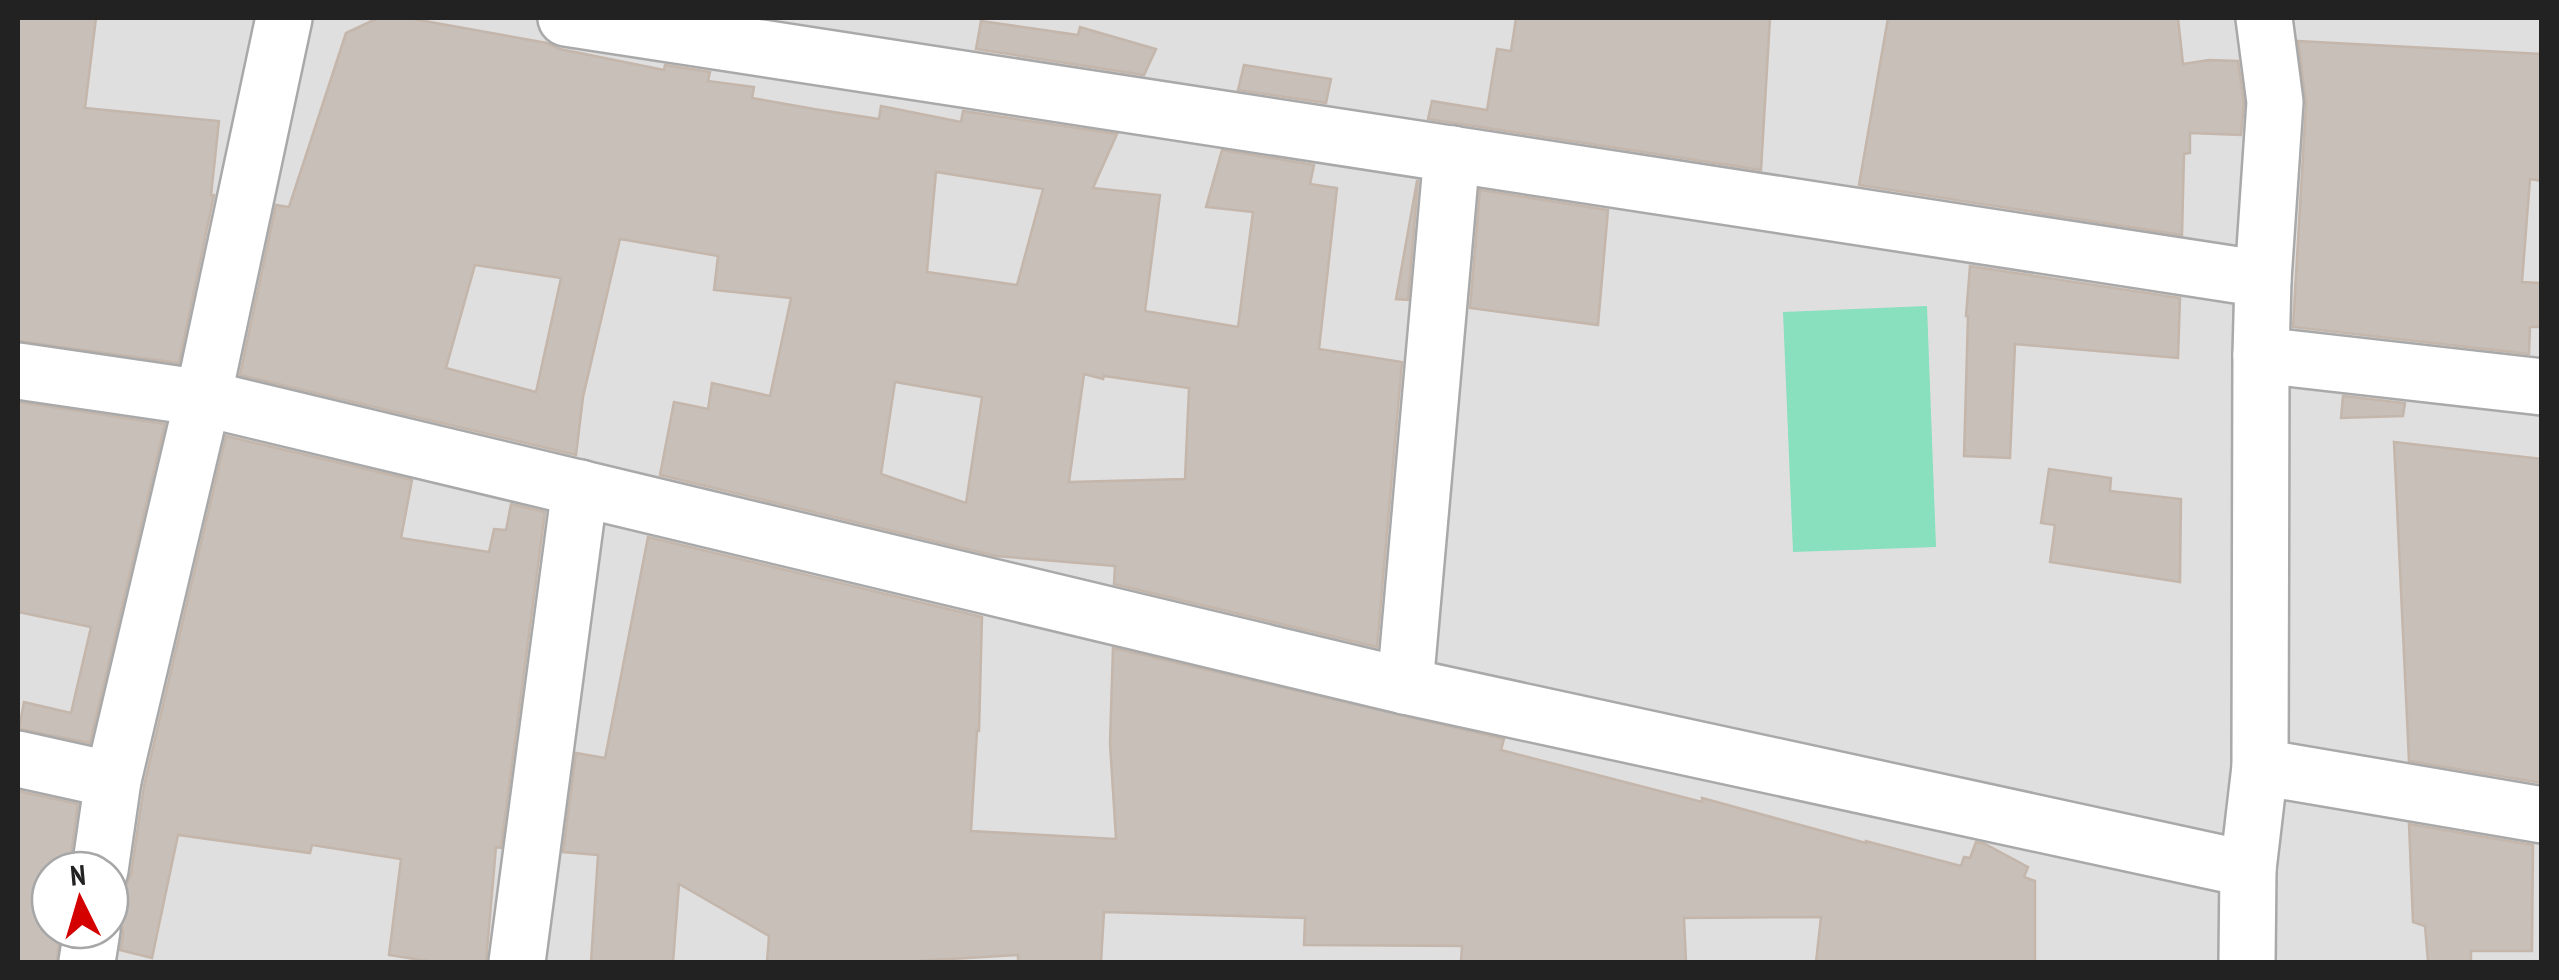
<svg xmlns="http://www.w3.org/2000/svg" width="2559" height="980" font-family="'PT Sans Narrow',sans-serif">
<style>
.residential{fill:#e0dfdf;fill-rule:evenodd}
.pitch{fill:#88e0be}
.building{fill:#c7bfb8;stroke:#c4b6ab;stroke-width:2.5;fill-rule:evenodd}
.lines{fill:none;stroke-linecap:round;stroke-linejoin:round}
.street-casing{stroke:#a9a9a9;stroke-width:60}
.street{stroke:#fff;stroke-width:55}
</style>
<rect width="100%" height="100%" fill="#f2efe9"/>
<path class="residential" d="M18,18h2523v944h-2523zM50,870h60v60h-60z"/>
<path class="pitch" d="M1927,306l9,241 -143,5 -10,-240z"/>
<g class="building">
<path d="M18,18h78l-11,90 134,13 -8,74h3l-35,168 -161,-22z"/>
<path d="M378,18h30l139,25 13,6 104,21 1,-5 45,7 -2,9 46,6 -2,11 62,11 65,10 2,-13 80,16 2,-11 154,23 -24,54 67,7 -15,116 93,16 15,-115 -47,-5 16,-57 92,15 -4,19 27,4 -18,161 83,13 -25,285 -263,-63 1,-18 -119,-10 -336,-81 14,-73 34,7 4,-26 58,13 21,-98 -77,-8 4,-34 -98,-17 -37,158 -7,58 -336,-80 36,-170 13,2 57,-174zM936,172l107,17 -26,96 -90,-13zM475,265l86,13 -25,114 -90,-24zM1084,374l19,5 1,-3 85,12 -4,91 -116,3zM895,382l87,15 -16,106 -85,-29z"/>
<path d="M1516,18h254l-9,152 -333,-51 4,-18 55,9 10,-61 14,2z"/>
<path d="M1888,18h290l5,46 26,-4 29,1 6,42 -3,32 -51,-2v20l-6,1 -2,81 -323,-50z"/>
<path d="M981,21l97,14 2,-8 76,22 -12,26 -168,-26z"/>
<path d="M2298,41l244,13v127l-12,-2 -8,103 20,1v44h-12l-1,27 -236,-27 13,-223z"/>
<path d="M1244,65l87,14 -5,24 -88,-13z"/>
<path d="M1417,181h1l-10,119 -12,-1z"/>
<path d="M1480,190l128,20 -10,115 -128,-17z"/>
<path d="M1970,266l210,32 -2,60 -163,-14 -5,114 -46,-2 4,-140h-2z"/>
<path d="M2343,396l62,7 -2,13 -62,2z"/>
<path d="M18,402l147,22 -75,319 -71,-14 5,-27 47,11 20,-86 -73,-15z"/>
<path d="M226,436l186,44 -11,58 88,14 5,-23 12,1 5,-26 34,8 -44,336 -5,-1 -10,115h-53l-44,-7 12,-96 -89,-14 -2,8 -132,-18 -26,123 -32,-8 3,-15 -2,-15 -11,-15v-6l14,-9 7,-16 13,-88z"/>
<path d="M2394,442l148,17v324l-133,-22z"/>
<path d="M2049,469l62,9 -1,13 71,8 -1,83 -130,-20 5,-37 -14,-2z"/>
<path d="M648,537l334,80 -3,114h-2l-6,100 145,8 -6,-96 3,-95 391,91 -3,11 201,52v-4l164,45v-2l95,25 3,-9 6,1 6,-16 9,2 43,23 -4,10 11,4v81h-219l5,-45 -137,1 2,44h-225l1,-16 -158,-1 1,-27 -201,-6 -3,50h-83v-7l-100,6v1h-151l2,-26 -90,-52 -6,78h-82l7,-107 -35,-3 13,-99 29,5z"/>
<path d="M18,791l60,13 -9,66h-19v60h10l-3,32h-39z"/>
<path d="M2409,824l124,21 -1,106h-61v11h-43l-3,-36 -12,-4z"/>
</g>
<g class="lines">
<defs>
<g id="street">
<path d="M566,18l1697,261"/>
<path d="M2261,355l281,32"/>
<path d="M18,371l185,27 1202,288 843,183"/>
<path d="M1405,686l47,-532"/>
<path d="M18,759l95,21"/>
<path d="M2260,767l282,48"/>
<path d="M100,870l13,-90 90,-382 81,-380"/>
<path d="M87,962l5,-32"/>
<path d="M517,962l63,-474"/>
<path d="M2247,962l1,-93 12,-102 1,-412 2,-76 12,-177 -11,-84"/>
</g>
</defs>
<use href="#street" class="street-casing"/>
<use href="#street" class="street"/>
</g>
<rect width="2559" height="980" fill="none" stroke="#222222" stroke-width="40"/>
<g transform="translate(80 900) rotate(355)"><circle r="48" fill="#ffffff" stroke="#a7a7a7" stroke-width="2.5"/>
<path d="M0-8L18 38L0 25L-18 38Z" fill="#d40000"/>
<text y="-15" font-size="28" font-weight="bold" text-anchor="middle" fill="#222222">N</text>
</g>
</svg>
